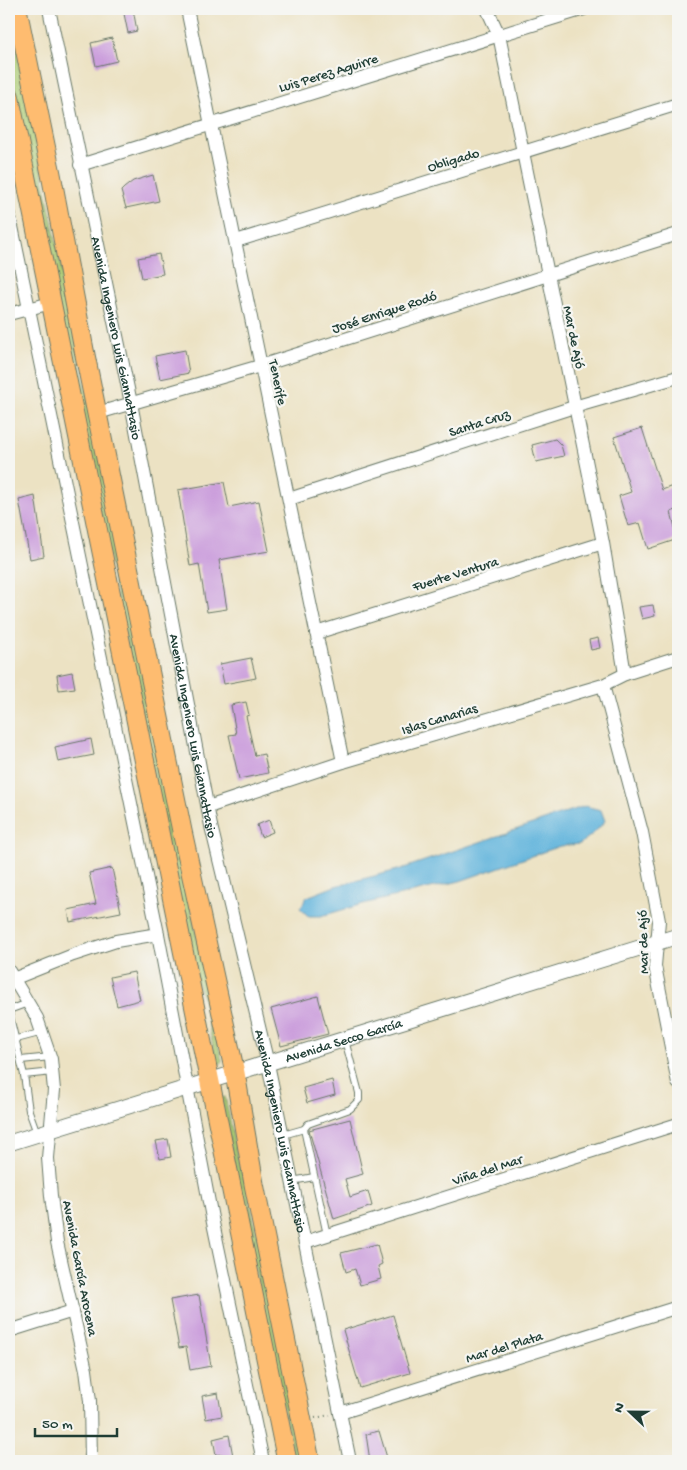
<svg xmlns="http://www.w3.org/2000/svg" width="687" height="1470" font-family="'Gochi Hand',sans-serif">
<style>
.green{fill:#accb73;stroke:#668454}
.water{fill:#61b4dc;stroke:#407888}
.building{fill:#cb9edc}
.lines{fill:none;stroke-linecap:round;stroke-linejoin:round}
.service-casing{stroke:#677766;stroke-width:8}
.minor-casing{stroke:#677766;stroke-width:14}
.tertiary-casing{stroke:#677766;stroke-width:17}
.primary-casing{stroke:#677766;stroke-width:21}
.path{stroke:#677766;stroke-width:2;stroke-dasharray:1 4;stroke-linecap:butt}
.service{stroke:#fff;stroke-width:6}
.minor{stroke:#fff;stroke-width:12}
.tertiary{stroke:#fff;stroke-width:15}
.primary{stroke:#febc70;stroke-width:19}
.labels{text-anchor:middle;stroke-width:4.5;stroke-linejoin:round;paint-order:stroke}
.street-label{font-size:14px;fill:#1f3d34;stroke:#f6f6f2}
</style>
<rect width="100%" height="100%" fill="#f6f6f2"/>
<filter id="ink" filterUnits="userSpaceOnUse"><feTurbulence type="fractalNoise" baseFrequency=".02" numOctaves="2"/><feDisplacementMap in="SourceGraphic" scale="10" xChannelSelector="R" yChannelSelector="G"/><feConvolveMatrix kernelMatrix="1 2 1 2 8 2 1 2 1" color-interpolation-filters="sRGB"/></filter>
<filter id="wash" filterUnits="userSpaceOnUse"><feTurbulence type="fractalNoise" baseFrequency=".0096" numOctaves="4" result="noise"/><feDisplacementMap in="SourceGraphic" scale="20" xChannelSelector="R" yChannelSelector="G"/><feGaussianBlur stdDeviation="1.12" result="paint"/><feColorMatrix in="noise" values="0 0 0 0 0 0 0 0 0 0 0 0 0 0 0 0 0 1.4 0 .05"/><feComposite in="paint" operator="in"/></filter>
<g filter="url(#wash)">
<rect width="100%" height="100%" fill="#ece2c3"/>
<g class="green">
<path d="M9,9l213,1053 -3,2 -3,-2 -12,-62 -10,-24 -185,-914z"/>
<path d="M225,1097l14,69 7,17 58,278h-10l-73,-363z"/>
</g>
<path class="water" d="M585,806l16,4 4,11 -10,11 -15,12 -20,2 -100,35 -97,23 -42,12h-13l-8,-8 7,-11 28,-11 63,-16z"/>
<g id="blocks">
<g class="building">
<path d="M123,9h10l4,22 -9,2z"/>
<path d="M112,38l5,23 -21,5 -5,-23z"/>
<path d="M153,175l6,26 -33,7 -5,-17 3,-3 9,-7z"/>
<path d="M159,254l4,20 -21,4 -4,-20z"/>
<path d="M185,350l4,23 -29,6 -5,-23z"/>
<path d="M642,428l20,62 16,-6v25l-7,3 7,27 -30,10 -8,-26 -12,3 -9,-30 12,-4 -17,-55z"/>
<path d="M555,439l6,6 3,11 -28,6 -4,-17z"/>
<path d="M224,482l5,25 30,-6 10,50 -50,9 8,49 -20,3 -8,-48 -9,2 -12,-76z"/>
<path d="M35,496l9,60 -14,3 -11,-59z"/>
<path d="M653,605l2,11 -13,3 -3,-12z"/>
<path d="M598,638l2,10 -9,2 -2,-10z"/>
<path d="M251,658l5,20 -32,6 -4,-20z"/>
<path d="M72,672l3,16 -16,2 -2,-15z"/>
<path d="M246,702l3,13 -3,1 9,40 9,-2 4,19 -29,6 -10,-44 7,-1 -5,-29z"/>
<path d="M91,739l3,16 -36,7 -3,-15z"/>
<path d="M269,820l4,12 -12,5 -4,-12z"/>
<path d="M112,868l9,44 -51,10 -2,-12 28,-6 -7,-31z"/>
<path d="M134,972l6,28 -23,6 -7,-29z"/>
<path d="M318,996l10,38 -47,12 -10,-37z"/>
<path d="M332,1080l3,15 -28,8 -4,-15z"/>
<path d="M350,1119l13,55 -18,5 5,18 18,-6 4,15 -38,13 -25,-89z"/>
<path d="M168,1139l3,18 -11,2 -4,-18z"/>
<path d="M377,1244l5,20 -4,2 3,13 -21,6 -5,-16 -9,3 -5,-19z"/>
<path d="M199,1295l12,71 -21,4 -4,-23 -7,1 -9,-48z"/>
<path d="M393,1315l17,58 -50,15 -17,-58z"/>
<path d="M218,1393l4,23 -16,3 -4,-23z"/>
<path d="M379,1431l9,30h-18l-4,-27z"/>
<path d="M229,1435l4,21 -10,2 -1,-4 -6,1 -3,-16z"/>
</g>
</g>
</g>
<g filter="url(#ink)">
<use href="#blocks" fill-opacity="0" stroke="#677766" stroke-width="1"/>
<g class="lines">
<defs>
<g id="service">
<path d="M9,1010l19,-7"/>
<path d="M9,1013l15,62 5,36 8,22"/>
<path d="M9,1041l34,-9"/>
<path d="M21,1060l30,-3"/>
<path d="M24,1075l29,-3"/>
<path d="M283,1135l21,-6"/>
<path d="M292,1181l22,-4"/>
<path d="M327,1235l-23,-106 4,-5 42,-15 9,-9v-7l-14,-53"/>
</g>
<g id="minor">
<path id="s1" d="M49,9l82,394 80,423 57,238 82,397"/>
<path d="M187,9l156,753"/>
<path d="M487,9l12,26 104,508 22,131"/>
<path d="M80,165l504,-156"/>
<path d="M9,212l149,722 54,284 51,243"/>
<path d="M236,241l442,-137"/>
<path d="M9,314l42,-11"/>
<path d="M98,413l162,-47 418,-132"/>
<path d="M289,499l285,-92 104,-30"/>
<path d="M316,633l287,-90"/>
<path d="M603,685l39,147 17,89 -4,45 23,117"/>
<path d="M208,807l135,-45 260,-77 22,-11 53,-17"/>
<path d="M9,971l28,47 14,41 3,31 -6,68 3,38 6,46 29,128 4,31 1,60"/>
<path d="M13,979l60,-24 43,-14 42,-7"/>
<path d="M305,1242l373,-118"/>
<path d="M9,1331l64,-20"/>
<path d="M340,1413l338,-106"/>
</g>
<g id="tertiary">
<path id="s2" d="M9,1143l669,-207"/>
</g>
<g id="primary">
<path d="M17,9l34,165 33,176 98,481 53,242 19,111 56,277"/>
<path d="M9,95l278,1366"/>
</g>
</defs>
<use href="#service" class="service-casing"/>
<use href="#minor" class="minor-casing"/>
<use href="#tertiary" class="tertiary-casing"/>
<use href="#primary" class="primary-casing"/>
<path class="path" d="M315,1418l15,-3"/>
<use href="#service" class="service"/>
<use href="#minor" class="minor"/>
<use href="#tertiary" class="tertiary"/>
<use href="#primary" class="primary"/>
</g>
</g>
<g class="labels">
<g class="street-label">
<text transform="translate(328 72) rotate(-17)" y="5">Luis Perez Aguirre</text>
<text transform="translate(453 159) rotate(-17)" y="5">Obligado</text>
<text transform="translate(384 311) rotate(-18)" y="5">José Enrique Rodó</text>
<text transform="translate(575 337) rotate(78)" y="5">Mar de Ajó</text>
<text dy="5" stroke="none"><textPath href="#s1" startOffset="336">Avenida Ingeniero Luis Giannattasio</textPath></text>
<text transform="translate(279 382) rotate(78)" y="5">Tenerife</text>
<text transform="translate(479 422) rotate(-18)" y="5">Santa Cruz</text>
<text transform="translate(455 573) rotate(-17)" y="5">Fuerte Ventura</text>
<text transform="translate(439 718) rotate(-17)" y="5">Islas Canarias</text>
<text dy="5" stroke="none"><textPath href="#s1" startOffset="741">Avenida Ingeniero Luis Giannattasio</textPath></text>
<text transform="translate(642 942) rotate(-92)" y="5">Mar de Ajó</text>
<text dy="5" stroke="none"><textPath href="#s2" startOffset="350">Avenida Secco García</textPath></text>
<text dy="5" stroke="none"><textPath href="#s1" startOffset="1146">Avenida Ingeniero Luis Giannattasio</textPath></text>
<text transform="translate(487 1169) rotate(-18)" y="5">Viña del Mar</text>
<text transform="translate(81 1268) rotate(79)" y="5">Avenida García Arocena</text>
<text transform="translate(504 1346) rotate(-17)" y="5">Mar del Plata</text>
</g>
</g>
<rect width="687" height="1470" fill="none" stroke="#f6f6f2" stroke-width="30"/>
<g transform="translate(630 1412) rotate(292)" stroke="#f6f6f2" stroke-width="4" paint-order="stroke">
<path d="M0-4L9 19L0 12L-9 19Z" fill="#1f3d34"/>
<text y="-8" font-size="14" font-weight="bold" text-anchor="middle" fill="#1f3d34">N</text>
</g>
<path d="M35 1428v8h82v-8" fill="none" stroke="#1f3d34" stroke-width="2.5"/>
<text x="42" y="1428" font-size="15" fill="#1f3d34" stroke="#f6f6f2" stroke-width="4" paint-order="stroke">50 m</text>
</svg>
